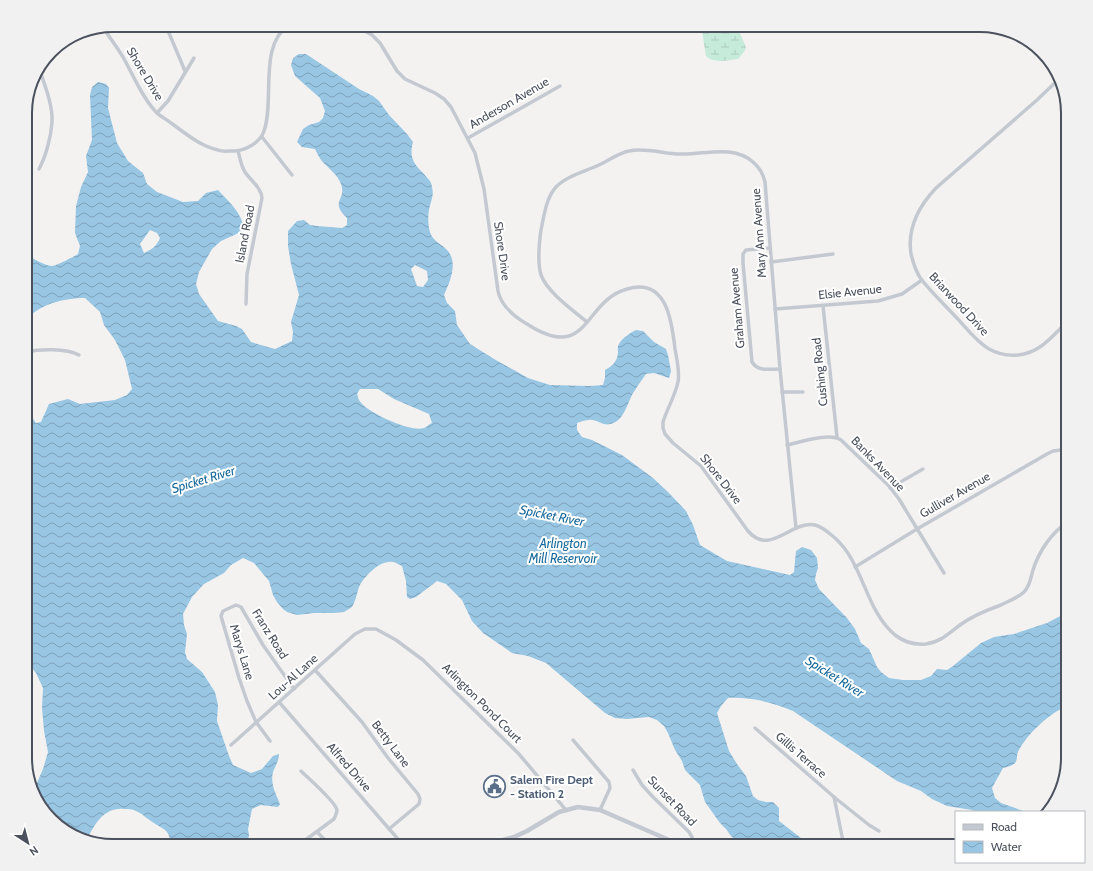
<svg xmlns="http://www.w3.org/2000/svg" width="1093" height="871" font-family="Cabin,sans-serif">
<style>
.wetland{fill:url(#wetland-marsh)}
.water{fill:url(#water-waves);fill-rule:evenodd}
.lines{fill:none;stroke-linecap:round;stroke-linejoin:round}
.minor{stroke:#c4c9d1;stroke-width:3.5}
.tertiary{stroke:#c4c9d1;stroke-width:4.5}
.labels{text-anchor:middle;stroke-width:4;stroke-linejoin:round;paint-order:stroke}
.street-label{font-size:12px;fill:#4b515d;stroke:#fff}
.service-label{font-size:12px;font-weight:bold;fill:#4e5e75;stroke:#fff;text-anchor:start}
.water-label{font-size:13px;font-style:italic;fill:#1d6c9d;stroke:#fff}
.rim{fill:none;stroke:#4b515d;stroke-width:2}
</style>
<defs>
<pattern id="wetland-marsh" width="20" height="14" patternUnits="userSpaceOnUse"><rect width="20" height="14" fill="#c6ebdb"/><path d="M1 5h8M5 5V1M11 12h8M15 12V8" fill="none" stroke="#accbbe"/></pattern>
<pattern id="water-waves" width="16" height="10" patternUnits="userSpaceOnUse"><rect width="16" height="10" fill="#98c6e3"/><path d="M0 5q4-4 8 0t8 0" fill="none" stroke="#7ea3bb"/></pattern>
</defs>
<rect width="100%" height="100%" fill="#f3f2f1"/>
<path class="wetland" d="M701,25h34l5,8 6,15 -2,4 -6,7c-11,1 -25,5 -32,-3z"/>
<path class="water" d="M299,54h7l53,35 14,7 6,5 10,14 18,19 6,8c-4,15 0,21 11,32 2,3 6,6 7,9 4,13 0,16 -2,27 -1,5 -1,13 0,18 2,13 12,15 19,23 10,12 2,31 -4,44l3,8 8,8 2,14 13,19 24,15 34,19 22,7 40,1 13,-1 2,-7v-8c7,-4 12,-8 13,-17 0,-3 -1,-6 1,-9 3,-6 11,-11 17,-14l7,1 11,11 12,7 2,6 3,16 -2,7 -15,-5 -8,1c-5,7 -10,14 -14,21 -5,10 -9,27 -22,29 -7,2 -12,-4 -18,-4 -5,-1 -11,2 -15,3v7l5,7 10,3 30,15 31,23 15,14 18,19 7,14 7,20 27,16 63,14 4,-3 2,-21 6,-4 9,3 6,8 1,10 -2,6 -1,6 4,9 28,29 8,11 6,14 8,6 8,18 4,5 8,6 14,2h18l10,-4 6,-7 10,1 6,-4 28,-23 13,-6 20,-3 33,-11 19,-10 2,-5v98c-18,6 -42,29 -50,46 -2,4 0,8 -3,11 -3,3 -8,4 -12,5l-11,20 3,10 6,5 25,9h-51l-3,-2 -25,-4 -15,-7 -11,-8 -24,-10 -104,-70c-21,-9 -42,-14 -65,-13l-7,8 -4,7 12,38 8,13 9,12 7,20 5,4 8,2h7l6,6v13l22,17 4,8h-63l-11,-10 -5,-7 -6,-6 -15,-21 -5,-17 -15,-15 -3,-9 -7,-11 -7,-17 -4,-7 -7,-6 -8,-3 -22,2 -12,-1 -10,-5 -59,-50 -18,-7 -16,-3 -29,-20 -11,-12 -10,-21 -16,-16 -9,-3 -21,16 -6,2 -3,-2 -1,-16 -4,-15c-3,-1 -6,-4 -9,-4 -12,-3 -29,14 -34,25 -2,6 -3,13 -7,20l-8,5 -10,1h-20l-17,2 -10,-3 -4,-3 -6,-7 -4,-7 -4,-14 -15,-18 -11,-5 -12,7 -7,8 -20,11 -12,13 -9,17 1,11 3,9 -2,18 2,7 15,13 13,20 3,13 -1,16 12,35 4,9 18,8 11,-4 11,-13 6,-2c0,7 -4,12 -6,18 -3,12 3,22 7,32l-2,3 -17,-2 -9,4 -4,20 1,6 -1,6 -11,5h-66c-2,-17 -5,-15 -17,-23 -7,-4 -11,-9 -18,-12 -4,-2 -8,-2 -12,-2 -19,-2 -29,14 -36,29 -27,-1 -39,-22 -54,-41l-1,-5 10,-23 5,-17 -4,-21 -2,-23 1,-20 -7,-15 -11,-14v-293l7,1 1,12 -3,12 -1,22 7,10 5,-1 8,-18 19,-5 12,5 35,-4 12,-5 5,-6 -7,-29 -10,-20 -11,-15 -4,-13 -15,-14c-20,0 -48,6 -60,24v-69c7,5 18,12 27,13 4,0 21,-9 26,-12l2,-8 -5,-13 1,-27 5,-19 7,-15 -2,-16 6,-16 -2,-45 2,-8 6,-5 8,2 3,4 -1,20 9,35 11,18 15,12 4,11 10,8 26,10 15,-1 8,-8 12,-3c11,12 23,22 26,38l-3,4 -20,9 -9,8 -13,23 -3,12 3,10 19,27 18,5 6,3 9,13 24,7 17,-8 1,-9 -2,-10 8,-27 -8,-31 -3,-18v-15l9,-10 7,-1 6,5 7,1 25,2 5,-3v-7c-18,-17 0,-18 -6,-34 -3,-9 -13,-16 -20,-24 -2,-3 -4,-7 -6,-11l-13,-2 -5,-5 6,-13 6,-4 10,-3 4,-4 2,-7 -5,-13 -25,-22 -4,-11 2,-7zM150,230l7,3 3,5c-3,8 -9,12 -16,15l-4,-9zM415,265l12,6 1,9 -5,7 -6,-1 -6,-17zM360,389h18l16,10 35,15 3,9c-3,1 -5,4 -8,5 -12,5 -59,-16 -65,-28 -1,-2 -1,-4 -2,-6z"/>
<g class="lines">
<g class="minor">
<path d="M354,25l18,10 8,8 17,28 8,8 30,14 9,6 7,8 24,46 9,36 14,102c3,15 17,26 29,33 62,40 56,-23 100,-35 40,-12 45,33 48,60 2,11 5,23 3,33 -3,14 -11,27 -15,40v6l2,6 8,9 28,23 47,65c22,26 43,-11 67,-6 8,2 14,8 20,13 29,26 30,72 60,97 9,7 20,10 31,9 15,-2 23,-11 34,-19 12,-9 27,-15 41,-20 7,-4 17,-7 23,-13 6,-6 7,-15 9,-22 6,-19 19,-38 35,-48"/>
<path d="M166,26l19,45"/>
<path d="M103,27c6,10 14,20 20,30 10,18 19,40 33,55 4,4 10,7 15,11 14,10 29,23 47,27 4,2 10,1 15,1 12,0 27,-8 31,-20 11,-31 -6,-86 25,-106"/>
<path d="M58,45l43,-18"/>
<path d="M1060,78l-23,22 -101,88c-17,18 -29,40 -25,66 2,8 5,18 10,25 10,13 22,24 33,36 11,11 21,26 35,34 9,5 19,7 29,6 21,-2 33,-17 47,-31"/>
<path d="M157,113l11,-12 26,-43"/>
<path d="M262,137l30,38"/>
<path d="M468,138l92,-52"/>
<path d="M238,151c2,7 3,15 7,21 6,9 16,15 17,26l-15,76 -1,30"/>
<path d="M39,169c7,-13 12,-32 13,-47 1,-17 -8,-39 -13,-54"/>
<path d="M25,204l1,8"/>
<path d="M770,248l-24,2 -3,4v9l9,99c6,10 18,7 28,7"/>
<path d="M771,262l62,-8"/>
<path d="M823,306l14,131"/>
<path d="M775,309l103,-8 24,-7 20,-14"/>
<path d="M587,322c-14,-12 -39,-29 -46,-47 -4,-14 -2,-31 0,-45 3,-14 5,-32 15,-43 12,-12 31,-16 45,-23 10,-5 18,-11 28,-13 16,-4 35,3 51,3 24,1 53,-10 73,8 7,6 10,11 12,20l15,187 16,159"/>
<path d="M25,352c15,-3 41,-4 54,3"/>
<path d="M782,392h21"/>
<path d="M787,445c14,-3 43,-13 54,-5l48,46 10,13 45,74"/>
<path d="M890,488l33,-19"/>
<path d="M855,567l62,-38 130,-75 6,-3 15,-2"/>
<path d="M315,670l47,52 26,36 30,36 2,5 -1,5 -30,25"/>
<path d="M279,702l125,144"/>
<path d="M755,728l79,69 10,49"/>
<path d="M573,740l36,42 1,6 -10,22"/>
<path d="M270,741l-14,-19 -9,-21 -8,-23 -18,-62 2,-5 13,-6 5,2 22,38 31,44"/>
<path d="M231,745l124,-111 10,-5h11l20,11 27,20 96,94 47,56"/>
<path d="M633,770l9,15 11,12 36,35 3,5 3,9"/>
<path d="M834,797l35,28 10,6"/>
<path d="M317,832l14,14"/>
<path d="M514,837l7,9"/>
<path d="M297,846l37,-27c1,-3 3,-5 3,-9 -1,-8 -29,-32 -36,-39"/>
</g>
<path class="tertiary" d="M480,846l34,-9 13,-6 32,-19 19,-5 22,3 83,36"/>
</g>
<defs>
<symbol id="civic-ring" viewBox="-11 -11 22 22"><circle r="9.5" fill="#fff" stroke="#5c6f8a" stroke-width="1.5"/><path d="M-.6-6.5H3V-4.5H.6V-3L4-1V1h2V6H-6V1h2V-1L-.6-3ZM-1.2 2.5V6h2.4V2.5Z" fill="#5c6f8a"/></symbol>
</defs>
<g fill-rule="evenodd">
<use href="#civic-ring" x="482" y="774" width="25" height="25"/>
</g>
<g class="labels">
<g class="street-label">
<text transform="translate(145 74) rotate(59)" y="4">Shore Drive</text>
<text transform="translate(509 103) rotate(-30)" y="4">Anderson Avenue</text>
<text transform="translate(759 233) rotate(-94)" y="4">Mary Ann Avenue</text>
<text transform="translate(245 234) rotate(-79)" y="4">Island Road</text>
<text transform="translate(502 251) rotate(82)" y="4">Shore Drive</text>
<text transform="translate(850 292) rotate(-6)" y="4">Elsie Avenue</text>
<text transform="translate(959 304) rotate(47)" y="4">Briarwood Drive</text>
<text transform="translate(737 308) rotate(-95)" y="4">Graham Avenue</text>
<text transform="translate(820 372) rotate(-96)" y="4">Cushing Road</text>
<text transform="translate(878 464) rotate(46)" y="4">Banks Avenue</text>
<text transform="translate(721 479) rotate(52)" y="4">Shore Drive</text>
<text transform="translate(955 495) rotate(-30)" y="4">Gulliver Avenue</text>
<text transform="translate(270 634) rotate(58)" y="4">Franz Road</text>
<text transform="translate(242 652) rotate(73)" y="4">Marys Lane</text>
<text transform="translate(293 677) rotate(-42)" y="4">Lou-Al Lane</text>
<text transform="translate(482 703) rotate(45)" y="4">Arlington Pond Court</text>
<text transform="translate(391 744) rotate(53)" y="4">Betty Lane</text>
<text transform="translate(801 755) rotate(41)" y="4">Gillis Terrace</text>
<text transform="translate(349 767) rotate(49)" y="4">Alfred Drive</text>
<text transform="translate(672 801) rotate(46)" y="4">Sunset Road</text>
</g>
<g class="service-label">
<text x="510" y="784">Salem Fire Dept<tspan x="510" dy="14">- Station 2</tspan></text>
</g>
<g class="water-label">
<text transform="translate(203 479) rotate(-17)" y="5">Spicket River</text>
<text transform="translate(552 515) rotate(11)" y="5">Spicket River</text>
<text x="563" y="548">Arlington<tspan x="563" dy="15">Mill Reservoir</tspan></text>
<text transform="translate(835 676) rotate(32)" y="5">Spicket River</text>
</g>
</g>
<path d="M0 0H1093V871H0ZM113 32H980A81 81 0 0 1 1061 113V758A81 81 0 0 1 980 839H113A81 81 0 0 1 32 758V113A81 81 0 0 1 113 32Z" fill="#f1f1f2" fill-rule="evenodd"/>
<path class="rim" d="M113 32H980A81 81 0 0 1 1061 113V758A81 81 0 0 1 980 839H113A81 81 0 0 1 32 758V113A81 81 0 0 1 113 32Z"/>
<rect x="955" y="811" width="130" height="52" fill="#ffffff" stroke="#b7b9be"/>
<rect x="963" y="824" width="20" height="6" fill="#c4c9d1" stroke="#b7b9be"/>
<text x="991" y="831" font-size="12" fill="#4b515d">Road</text>
<rect x="963" y="841" width="20" height="12" fill="url(#water-waves)" stroke="#b7b9be"/>
<text x="991" y="851" font-size="12" fill="#4b515d">Water</text>
<g transform="translate(28 843) rotate(144)" stroke="#ffffff" stroke-width="3" paint-order="stroke">
<path d="M0-3L7 15L0 10L-7 15Z" fill="#4b515d"/>
<text y="-6" font-size="11" font-weight="bold" text-anchor="middle" fill="#4b515d">N</text>
</g>
</svg>
